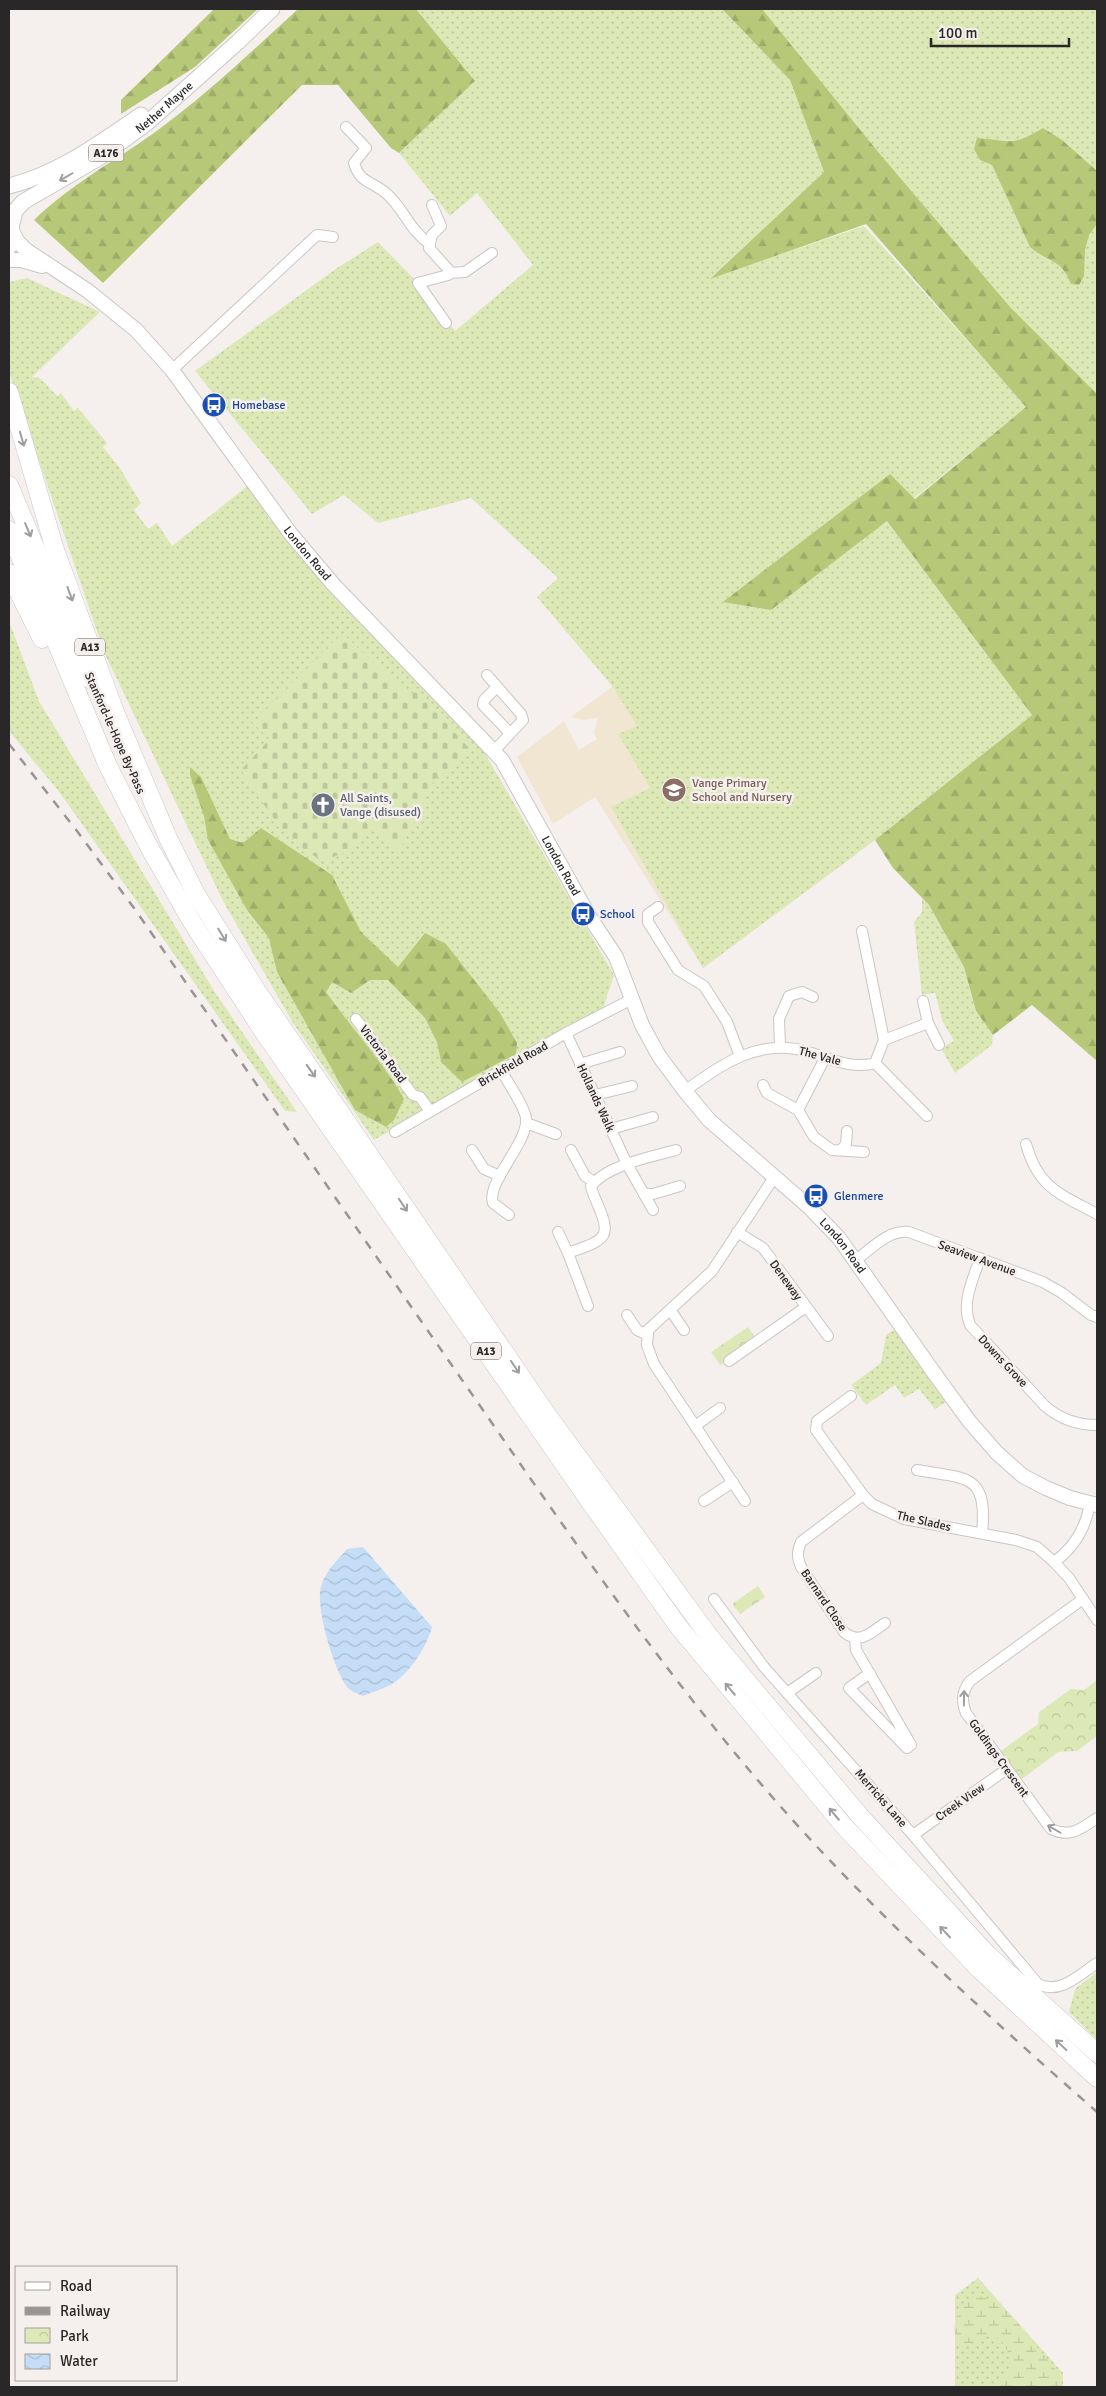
<svg xmlns="http://www.w3.org/2000/svg" width="1106" height="2396" font-family="Signika,sans-serif">
<style>
.education{fill:#f0e6d1}
.grass{fill:url(#grass-dots)}
.forest{fill:url(#forest-firs)}
.wetland{fill:url(#wetland-marsh)}
.cemetery{fill:url(#cemetery-stones)}
.park{fill:url(#park-crowns)}
.water{fill:url(#water-waves)}
.lines{fill:none;stroke-linecap:round;stroke-linejoin:round}
.street-casing{stroke:#cac6c4;stroke-width:12}
.secondary-casing{stroke:#cac6c4;stroke-width:16}
.primary-casing{stroke:#cac6c4;stroke-width:17}
.highway-casing{stroke:#cac6c4;stroke-width:19}
.street{stroke:#fff;stroke-width:10}
.secondary{stroke:#fff;stroke-width:14}
.primary{stroke:#fff;stroke-width:15}
.highway{stroke:#fff;stroke-width:18}
.rail{stroke:#999594;stroke-width:2.5;stroke-dasharray:9 9;stroke-linecap:butt}
.oneway{stroke:#9f9e9e}
.labels{text-anchor:middle;stroke-width:5;stroke-linejoin:round;paint-order:stroke}
.shield{fill:#f5f0ee;stroke:#666363;stroke-width:1}
.shield-label{font-size:11px;font-weight:bold;fill:#292727}
.street-label{font-size:12px;fill:#292727;stroke:#f5f0ee}
.transit-label{font-size:12px;fill:#164399;stroke:#f5f0ee;text-anchor:start}
.education-label{font-size:12px;fill:#785e54;stroke:#f5f0ee;text-anchor:start}
.worship-label{font-size:12px;fill:#5b616d;stroke:#f5f0ee;text-anchor:start}
</style>
<defs>
<pattern id="grass-dots" width="8" height="8" patternUnits="userSpaceOnUse" patternTransform="scale(1.25)"><rect width="8" height="8" fill="#dce9b7"/><path d="M2 2h.1M6 6h.1" fill="none" stroke="#bdc89d" stroke-width="1.8" stroke-linecap="round"/></pattern>
<pattern id="forest-firs" width="22" height="20" patternUnits="userSpaceOnUse" patternTransform="scale(1.25)"><rect width="22" height="20" fill="#b7c979"/><path d="M5 1l3.5 6h-7zM16 11l3.5 6h-7z" fill="#9dad69"/></pattern>
<pattern id="wetland-marsh" width="20" height="14" patternUnits="userSpaceOnUse" patternTransform="scale(1.25)"><rect width="20" height="14" fill="#dce9b7"/><path d="M1 5h8M5 5V1M11 12h8M15 12V8" fill="none" stroke="#bdc89d"/></pattern>
<pattern id="cemetery-stones" width="16" height="16" patternUnits="userSpaceOnUse" patternTransform="scale(1.25)"><rect width="16" height="16" fill="#dce9b7"/><path d="M2 7V4a2 2 0 0 1 4 0v3zM10 15v-3a2 2 0 0 1 4 0v3z" fill="#bdc89d"/></pattern>
<pattern id="park-crowns" width="20" height="18" patternUnits="userSpaceOnUse" patternTransform="scale(1.25)"><rect width="20" height="18" fill="#dce9b7"/><path d="M2 6a3 3 0 1 1 6 0M12 15a3 3 0 1 1 6 0" fill="none" stroke="#bdc89d"/></pattern>
<pattern id="water-waves" width="16" height="10" patternUnits="userSpaceOnUse" patternTransform="scale(1.25)"><rect width="16" height="10" fill="#c5ddf6"/><path d="M0 5q4-4 8 0t8 0" fill="none" stroke="#a9bed3"/></pattern>
</defs>
<rect width="100%" height="100%" fill="#f5f0ee"/>
<path class="education" d="M696,625l161,229 -154,114 -108,-171 -42,27 -36,-67 47,-36 15,29 18,-11 -3,-6 4,-15 -15,2 -12,-3z"/>
<g class="grass">
<path d="M416,9h306l68,71 34,92 -113,106 153,-52 163,181 -140,113 145,195 -157,125 -172,128 -92,-161 39,-19 -32,-54 19,-8 -24,-39 -76,-90 21,-19 -87,-80 -93,25 -34,-28 -32,19 -117,-143 142,-103 41,-26 40,41 37,48 78,-66 -56,-72 -27,23 -51,-63 76,-72z"/>
<path d="M750,9h347v1046l-48,-339 6,-310z"/>
<path d="M27,278l73,34 -68,65 8,1 17,18 4,-3 13,18 4,-3 29,35 -4,4 16,20 22,36 -7,7 14,19 9,-6 15,23 78,-62 19,35 215,233 130,223 -11,34 -229,131 -81,-117 -70,-122 -119,-249 -94,-277 -1,-93z"/>
<path d="M9,621l30,80 177,293 81,118 -12,-1 -225,-318 -51,-62z"/>
<path d="M922,897l7,8 35,62 12,44 17,24 -1,10 -37,28 -14,-25 13,-7 -12,-21 -7,-27 -13,2 -8,-73 8,-10z"/>
<path d="M897,1328l49,74 -11,7 -16,-20 -15,9 -9,-13 -29,20 -15,-20 30,-22 5,-28z"/>
<path d="M1097,1972v68l-28,-28 6,-23z"/>
<path d="M978,2278l85,95v14h-108v-92z"/>
</g>
<g class="forest">
<path d="M214,9h44l-63,58 -74,47v-14z"/>
<path d="M298,9h118l59,72 -76,72 -8,-5 -53,-63h-36l-199,198 -69,-63c36,-35 79,-58 120,-87 51,-37 97,-81 144,-124z"/>
<path d="M722,9h40l117,144 131,154 87,87v667l-65,-56 -39,30 -17,-24 -12,-44 -35,-62 -36,-37 -18,-28 157,-125 -145,-194 -116,89 -48,-8 167,-128 25,25 111,-92 -160,-183 -156,55 114,-107 -34,-92z"/>
<path d="M1043,128l19,12 35,31v53l-8,11 -4,15 -1,26 -5,9 -8,-1c-9,-25 -23,-22 -41,-37l-38,-82 -12,-5 -6,-11 3,-11c34,2 33,10 66,-10z"/>
<path d="M190,767l11,10 29,62 13,4 18,-15 71,47 29,57 37,35 27,-34 21,11 54,69 17,30 -1,11 -54,28 -21,-20 -4,-20 -12,-24 -37,-38h-18l-19,13 -19,-11 -6,10c25,36 57,69 78,107l-10,21 -8,7 -31,-17 -78,-138 -8,-34 -22,-28 -39,-70 -4,-24 -14,-41z"/>
</g>
<path class="wetland" d="M979,2296c28,7 40,29 57,50 11,13 23,23 26,41h-75l24,-15c1,-13 -5,-33 -20,-37l-6,2 -21,11h-3c-15,-17 -2,-50 18,-52z"/>
<path class="cemetery" d="M342,633l67,63 6,-5 7,6 45,49 -1,9 -32,25 -34,71 -25,-22 -30,23 -21,9c-38,-17 -60,-57 -83,-91l29,-31 -18,-17z"/>
<g class="park">
<path d="M748,1327l8,12 -36,26 -9,-13z"/>
<path d="M758,1586l7,11 -25,17 -8,-10z"/>
<path d="M1097,1680v56l-20,15 -19,1 -36,27 -21,-28 37,-27 1,-12 32,-23 13,1z"/>
</g>
<path class="water" d="M363,1547l69,80c-5,19 -22,46 -40,57 -9,5 -20,8 -29,12 -4,-2 -11,-4 -14,-7 -14,-15 -34,-82 -28,-102 3,-15 17,-27 26,-38z"/>
<g class="lines">
<defs>
<g id="street">
<path d="M346,127l20,21 -12,15c6,21 19,18 33,31 17,15 23,37 43,50"/>
<path d="M432,205l9,21 -9,9 -3,13 19,21v6l-30,8 28,40"/>
<path d="M448,273l17,-1 27,-19"/>
<path d="M172,370l145,-135 16,2"/>
<path d="M487,675l34,39 2,6 -29,31"/>
<path d="M497,687l-13,13 -1,5 27,28"/>
<path d="M658,907l-10,7v8l30,48 26,16 23,36 13,34"/>
<path d="M862,931l22,109 -9,23"/>
<path d="M923,1001l5,22 11,22"/>
<path d="M356,1019l57,76 7,2 10,14"/>
<path d="M566,1033l61,131 26,46"/>
<path d="M884,1040l44,-17"/>
<path d="M780,1047l-1,-28 10,-23 13,-4 11,5"/>
<path d="M825,1058l-27,52 16,27 18,13 32,2"/>
<path d="M580,1064l40,-12"/>
<path d="M501,1070c7,13 23,35 25,48 3,24 -40,64 -33,85l16,12"/>
<path d="M763,1085l4,8 31,17"/>
<path d="M685,1091c36,-27 76,-54 123,-39 22,6 44,18 67,11l52,53"/>
<path d="M595,1095l37,-9"/>
<path d="M526,1123l30,11"/>
<path d="M611,1129l42,-12"/>
<path d="M395,1132l171,-99 66,-34"/>
<path d="M1026,1144c12,44 34,50 71,70"/>
<path d="M472,1150l12,19 16,7"/>
<path d="M571,1150l14,26 9,6"/>
<path d="M841,1150l5,-6 1,-13"/>
<path d="M644,1194h9l27,-8"/>
<path d="M558,1232l10,21c9,-4 25,-7 33,-15 12,-11 -8,-38 -10,-52 16,-21 60,-29 85,-36"/>
<path d="M737,1232l26,16 65,88"/>
<path d="M568,1253l20,53"/>
<path d="M980,1258c-7,22 -19,44 -10,67l75,81c15,13 32,19 52,19"/>
<path d="M856,1260c16,-12 32,-30 53,-28l134,50 19,11 29,22 6,2"/>
<path d="M671,1311l13,19"/>
<path d="M627,1315l10,15 11,5"/>
<path d="M729,1361l77,-54"/>
<path d="M851,1396l-34,25 -1,9 47,65 9,9 32,15 112,21 21,7 17,15"/>
<path d="M695,1426l25,-18"/>
<path d="M917,1470c50,9 71,3 65,63"/>
<path d="M863,1495l-62,47c-4,10 -4,15 0,25l43,65c15,13 27,1 41,-9"/>
<path d="M704,1501l29,-19"/>
<path d="M745,1501l-91,-137 -7,-19 1,-15 64,-59 63,-95"/>
<path d="M1090,1503c-4,24 -16,45 -36,59l15,16 28,42"/>
<path d="M714,1599l50,68 149,168 125,149c22,11 41,-9 59,-21"/>
<path d="M1083,1599l-113,82c-8,11 -9,19 -4,32l85,116c19,9 30,0 46,-11"/>
<path d="M855,1638l1,12 55,95 -4,3 -58,-60 21,-15"/>
<path d="M787,1693l29,-20"/>
<path d="M913,1835l94,-66"/>
</g>
<g id="secondary">
<path id="s1" d="M11,228l6,13 9,9 62,41 48,39 36,40 118,163 43,51 169,176 87,156 27,41 26,68 17,31 26,35 24,29 99,86 31,32 98,139 32,44 28,32 26,23 23,12 24,10 27,7"/>
<path d="M9,260h12l21,6"/>
</g>
<g id="primary">
<path d="M9,186c49,-12 91,-43 132,-71"/>
<path d="M9,220l2,17 -2,10"/>
<path id="s2" d="M11,228l4,-17 8,-9 79,-46 45,-33 91,-81 34,-33"/>
</g>
<g id="highway">
<path d="M9,392l46,158 60,162 53,126 28,56 61,97 289,422 163,223 151,180 128,139 109,98"/>
<path d="M9,485l82,195"/>
<path d="M9,530l99,236 40,79 44,77 71,109 330,475 85,120 165,199 136,144 118,109"/>
<path d="M9,573l33,66"/>
</g>
</defs>
<use href="#street" class="street-casing"/>
<use href="#secondary" class="secondary-casing"/>
<use href="#primary" class="primary-casing"/>
<use href="#highway" class="highway-casing"/>
<use href="#street" class="street"/>
<use href="#secondary" class="secondary"/>
<use href="#primary" class="primary"/>
<use href="#highway" class="highway"/>
<path class="rail" d="M9,744l68,87 57,77c114,164 228,328 342,492 99,143 197,286 313,416 95,106 201,202 308,296"/>
</g>
<defs><path id="oneway-shaft" d="M-6 0H5M1.5-3L5.5 0L1.5 3" fill="none" stroke-width="1.6" stroke-linecap="round" stroke-linejoin="round" transform="scale(1.25)"/></defs>
<g class="oneway">
<use href="#oneway-shaft" transform="translate(66 177) rotate(150)"/>
<use href="#oneway-shaft" transform="translate(22 439) rotate(74)"/>
<use href="#oneway-shaft" transform="translate(28 530) rotate(67)"/>
<use href="#oneway-shaft" transform="translate(70 594) rotate(70)"/>
<use href="#oneway-shaft" transform="translate(222 935) rotate(59)"/>
<use href="#oneway-shaft" transform="translate(311 1071) rotate(55)"/>
<use href="#oneway-shaft" transform="translate(403 1205) rotate(56)"/>
<use href="#oneway-shaft" transform="translate(515 1367) rotate(56)"/>
<use href="#oneway-shaft" transform="translate(730 1689) rotate(-130)"/>
<use href="#oneway-shaft" transform="translate(964 1698) rotate(-89)"/>
<use href="#oneway-shaft" transform="translate(834 1814) rotate(-130)"/>
<use href="#oneway-shaft" transform="translate(1054 1829) rotate(-150)"/>
<use href="#oneway-shaft" transform="translate(945 1932) rotate(-133)"/>
<use href="#oneway-shaft" transform="translate(1061 2045) rotate(-137)"/>
</g>
<defs>
<symbol id="bus-disc" viewBox="-11 -11 22 22"><circle r="9.5" fill="#1a4fb4" stroke="#f5f0ee"/><path d="M-5-6H5V4H4V6H2V4H-2V6H-4V4H-5ZM-3.5-4V0h7V-4ZM-3.5 1.2v1.5H-2V1.2ZM2 1.2v1.5H3.5V1.2Z" fill="#fff"/></symbol>
<symbol id="school-disc" viewBox="-11 -11 22 22"><circle r="9.5" fill="#8d6e63" stroke="#f5f0ee"/><path d="M0-5L7-2L0 1L-7-2ZM-4 1L0 2.5L4 1V4Q0 6-4 4Z" fill="#fff"/></symbol>
<symbol id="church-disc" viewBox="-11 -11 22 22"><circle r="9.5" fill="#6b7280" stroke="#f5f0ee"/><path d="M-1.2-6h2.4v3.5h3.3v2.4h-3.3V6h-2.4V-.1h-3.3v-2.4h3.3Z" fill="#fff"/></symbol>
</defs>
<g fill-rule="evenodd">
<use href="#bus-disc" x="200" y="391" width="28" height="28"/>
<use href="#school-disc" x="660" y="776" width="28" height="28"/>
<use href="#church-disc" x="309" y="791" width="28" height="28"/>
<use href="#bus-disc" x="569" y="900" width="28" height="28"/>
<use href="#bus-disc" x="802" y="1182" width="28" height="28"/>
</g>
<g class="labels">
<g class="shield">
<rect x="88.5" y="144.5" width="35" height="17" rx="4"/>
<rect x="75" y="638.5" width="30" height="17" rx="4"/>
<rect x="471" y="1342.5" width="30" height="17" rx="4"/>
</g>
<g class="shield-label">
<text x="106" y="157">A176</text>
<text x="90" y="651">A13</text>
<text x="486" y="1355">A13</text>
</g>
<g class="street-label">
<text dy="4" stroke="none"><textPath href="#s2" startOffset="200">Nether Mayne</textPath></text>
<text dy="4" stroke="none"><textPath href="#s1" startOffset="445">London Road</textPath></text>
<text transform="translate(115 733) rotate(66)" y="4">Stanford-le-Hope By-Pass</text>
<text dy="4" stroke="none"><textPath href="#s1" startOffset="850">London Road</textPath></text>
<text transform="translate(383 1054) rotate(53)" y="4">Victoria Road</text>
<text transform="translate(820 1056) rotate(15)" y="4">The Vale</text>
<text transform="translate(513 1064) rotate(-30)" y="4">Brickfield Road</text>
<text transform="translate(596 1098) rotate(65)" y="4">Hollands Walk</text>
<text dy="4" stroke="none"><textPath href="#s1" startOffset="1330">London Road</textPath></text>
<text transform="translate(977 1258) rotate(20)" y="4">Seaview Avenue</text>
<text transform="translate(786 1280) rotate(54)" y="4">Deneway</text>
<text transform="translate(1003 1361) rotate(47)" y="4">Downs Grove</text>
<text transform="translate(924 1521) rotate(13)" y="4">The Slades</text>
<text transform="translate(824 1600) rotate(56)" y="4">Barnard Close</text>
<text transform="translate(999 1758) rotate(54)" y="4">Goldings Crescent</text>
<text transform="translate(881 1798) rotate(49)" y="4">Merricks Lane</text>
<text transform="translate(960 1802) rotate(-35)" y="4">Creek View</text>
</g>
<g class="transit-label">
<text x="232" y="409">Homebase</text>
<text x="600" y="918">School</text>
<text x="834" y="1200">Glenmere</text>
</g>
<g class="education-label">
<text x="692" y="787">Vange Primary<tspan x="692" dy="14">School and Nursery</tspan></text>
</g>
<g class="worship-label">
<text x="340" y="802">All Saints,<tspan x="340" dy="14">Vange (disused)</tspan></text>
</g>
</g>
<rect width="1106" height="2396" fill="none" stroke="#292727" stroke-width="20"/>
<rect x="15" y="2266" width="162" height="115" fill="#f5f0ee" stroke="#a3a09e"/>
<rect x="25" y="2282" width="25" height="8" fill="#ffffff" stroke="#a3a09e"/>
<text x="60" y="2291" font-size="15" fill="#292727">Road</text>
<rect x="25" y="2307" width="25" height="8" fill="#999594" stroke="#a3a09e"/>
<text x="60" y="2316" font-size="15" fill="#292727">Railway</text>
<rect x="25" y="2328" width="25" height="15" fill="url(#park-crowns)" stroke="#a3a09e"/>
<text x="60" y="2341" font-size="15" fill="#292727">Park</text>
<rect x="25" y="2354" width="25" height="15" fill="url(#water-waves)" stroke="#a3a09e"/>
<text x="60" y="2366" font-size="15" fill="#292727">Water</text>
<path d="M931 38v8h138v-8" fill="none" stroke="#292727" stroke-width="2.5"/>
<text x="938" y="38" font-size="15" fill="#292727" stroke="#f5f0ee" stroke-width="4" paint-order="stroke">100 m</text>
</svg>
